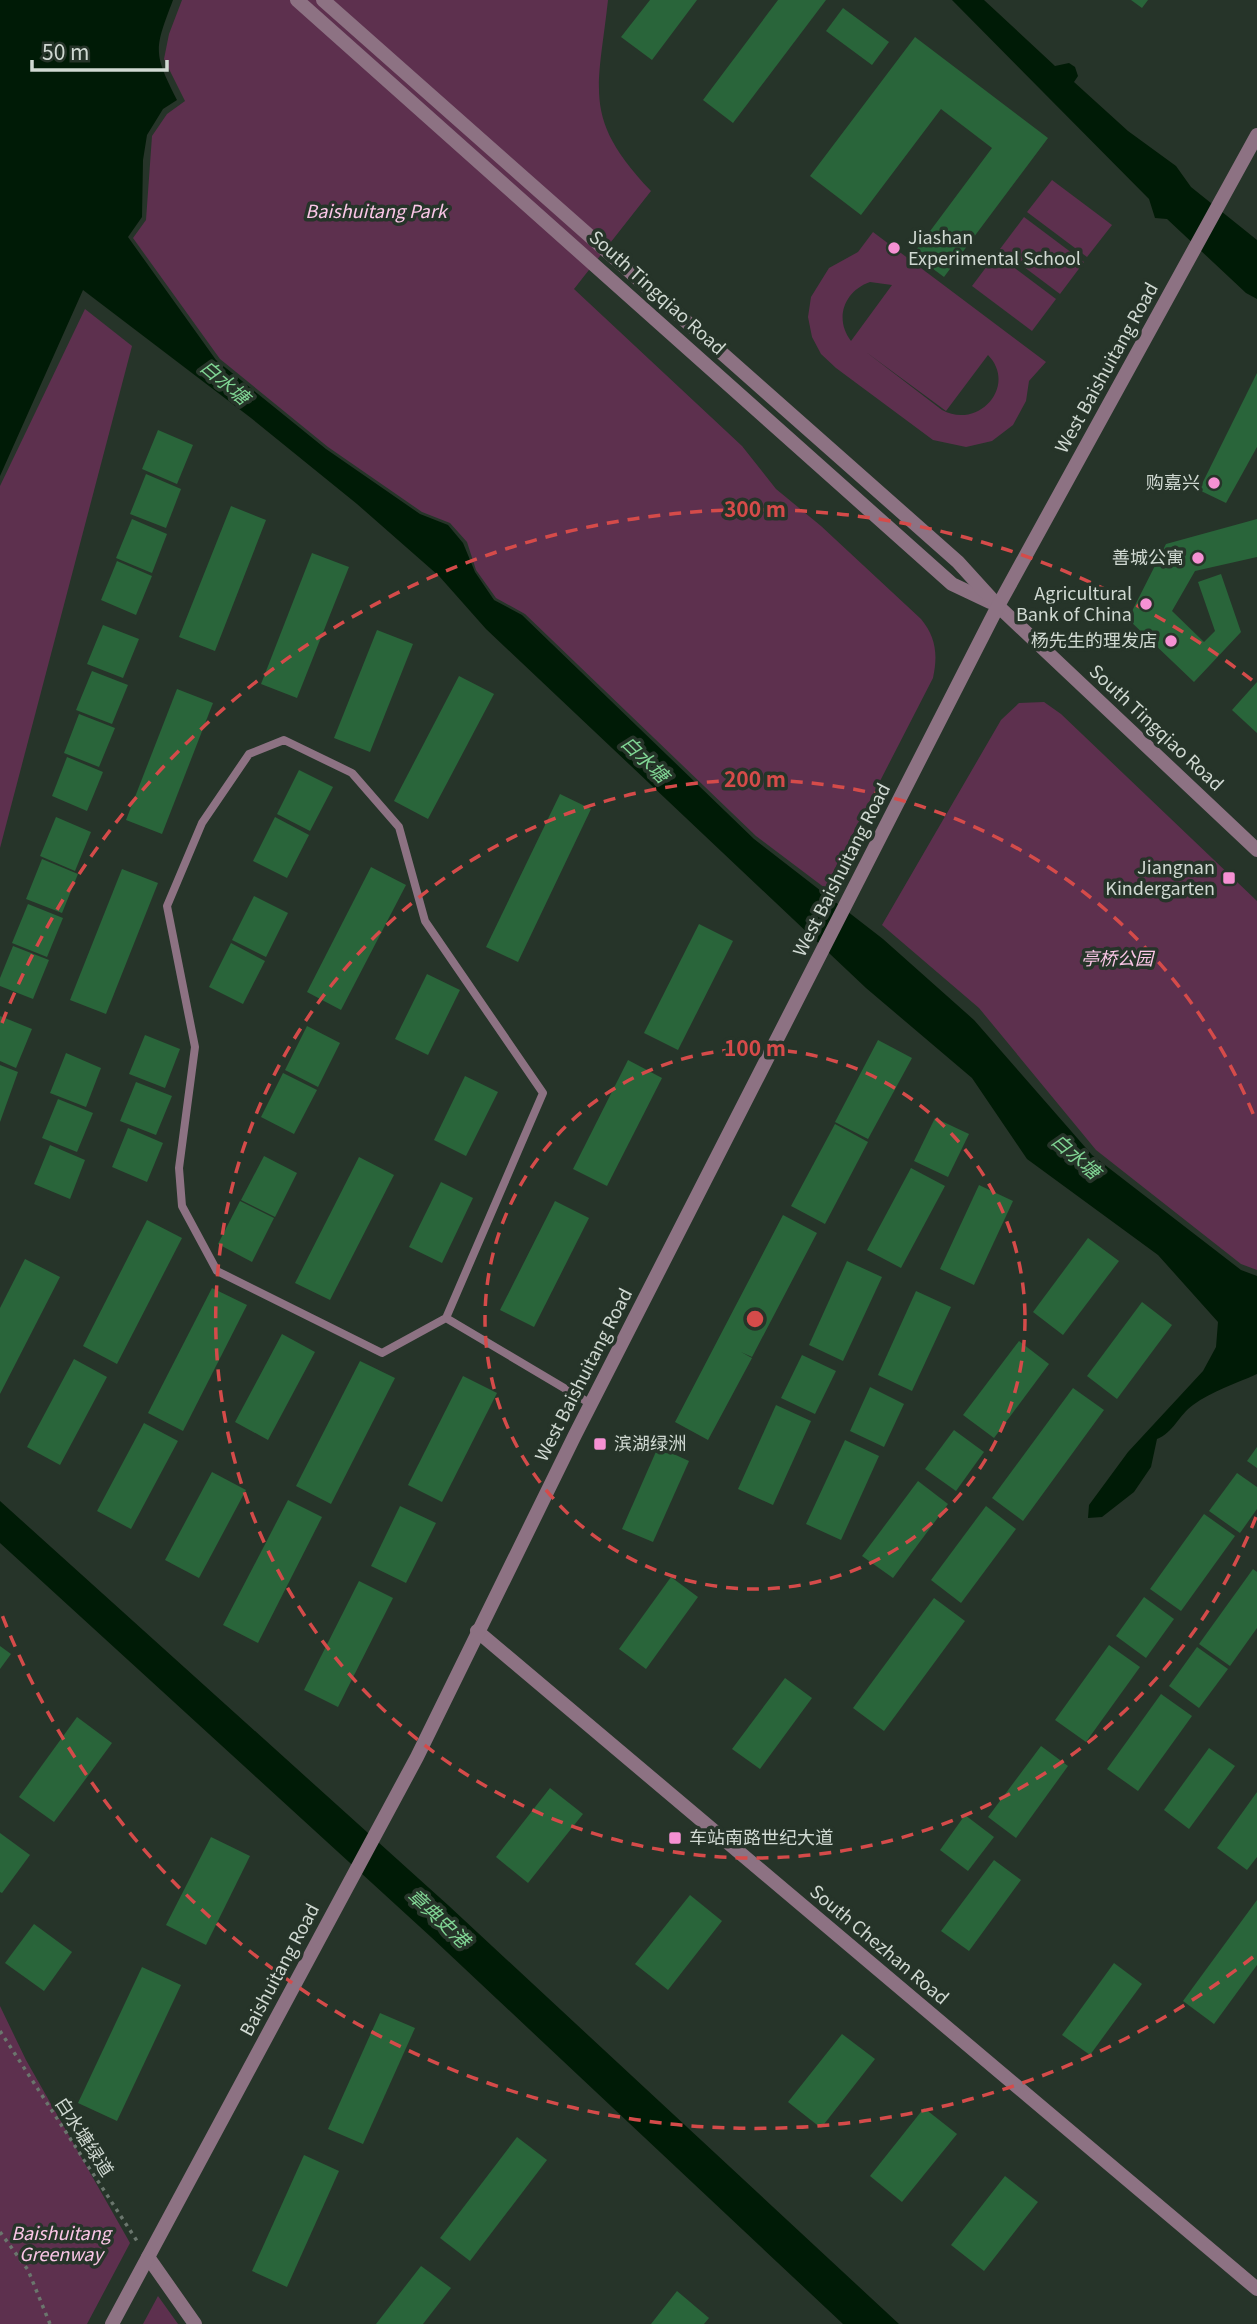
<svg xmlns="http://www.w3.org/2000/svg" width="1257" height="2324" font-family="Georgia,'Noto Sans SC',serif">
<style>
.green{fill:#5d304e;fill-rule:evenodd}
.water{fill:#001b06}
.building{fill:#29653a}
.lines{fill:none;stroke-linecap:round;stroke-linejoin:round}
.path{stroke:#6a766d;stroke-width:3.5;stroke-dasharray:3.5 5;stroke-linecap:butt}
.service{stroke:#8d7283;stroke-width:8}
.minor{stroke:#8d7283;stroke-width:14}
.tertiary{stroke:#8d7283;stroke-width:14}
.ring{fill:none;stroke:#d54b4a;stroke-width:3.5;stroke-dasharray:12 9}
.poi-dot{fill:#f591d3;stroke:#263429;stroke-width:2.5}
.labels{text-anchor:middle;stroke-width:7;stroke-linejoin:round;paint-order:stroke}
.park-label{font-size:18px;font-style:italic;fill:#fbc6e7;stroke:#263429}
.poi-label{font-size:18px;fill:#d0d9d2;stroke:#263429;text-anchor:end}
.street-label{font-size:18px;fill:#d0d9d2;stroke:#263429}
.water-label{font-size:19px;font-style:italic;fill:#80d594;stroke:#263429}
.centre{fill:#d54b4a;stroke:#263429;stroke-width:3.5}
.ring-label{font-size:21px;text-anchor:middle;font-weight:bold;fill:#d54b4a;stroke:#263429;stroke-width:7;stroke-linejoin:round;paint-order:stroke}
</style>
<rect width="100%" height="100%" fill="#263429"/>
<g class="green">
<path d="M182,0h426c-10,92 -26,118 43,191l-77,98 168,157 34,43 45,37 100,93c15,18 17,36 12,59l-108,210 -69,-52 -231,-222 -29,-16 -20,-28 -9,-28 -17,-19 -28,-11 -94,-65 -108,-88 -87,-121 13,-18 6,-84 15,-22 18,-13 -21,-42 5,-25z"/>
<path d="M1052,180l60,45 -25,32 -60,-45z"/>
<path d="M1024,217l60,45 -24,32 -60,-45z"/>
<path d="M873,232l173,130 -17,19 -3,20 -13,24 -21,16 -26,6 -33,-7 -97,-72 -15,-14 -9,-17 -4,-20 3,-20 18,-29 29,-16zM870,282l22,3 -41,56c-17,-22 -7,-50 19,-59zM866,352l80,59 42,-56c30,31 -10,75 -46,55z"/>
<path d="M996,254l60,45 -24,32 -60,-45z"/>
<path d="M85,309l47,37 -132,502v-362z"/>
<path d="M1044,702l17,12 196,187v369l-16,-6 -145,-114 -117,-142 -97,-83 119,-205 18,-17z"/>
<path d="M0,2006l26,54 104,183 -43,81h-87z"/>
<path d="M158,2296l20,28h-35z"/>
</g>
<g class="water">
<path d="M0,0h173c-19,50 -20,52 4,100l-14,9 -16,26 -4,25 -1,57 -14,20 88,123 110,89 94,65 28,11 15,18 12,29 19,28 28,15 232,224 129,100 91,81 118,135 149,115 16,6v98c-22,10 -45,17 -64,31 -14,10 -20,28 -36,34l-6,28 -17,25 -32,25 -14,1 1,-13 39,-53 75,-81 13,-24 2,-25 -60,-67 -131,-96 -55,-81 -106,-90 -380,-359 -47,-53 -82,-72 -106,-86 -168,-128 -83,186z"/>
<path d="M952,0h32l71,66 14,-3 6,4 3,9 -4,6 54,49 48,35 15,21 66,53v59l-11,-6 -79,-74 -12,-1 -6,-19z"/>
<path d="M0,1501l449,405 450,418h-56l-412,-387 -431,-394z"/>
</g>
<g class="building">
<path d="M650,0h47l-45,60 -31,-23z"/>
<path d="M778,0h48l-93,123 -30,-23z"/>
<path d="M1131,0h17l-6,8z"/>
<path d="M843,8l46,34 -17,23 -46,-34z"/>
<path d="M915,37l133,101 -104,139 -31,-23 79,-106 -51,-39 -80,106 -51,-39z"/>
<path d="M1257,373v74l-31,56 -27,-13z"/>
<path d="M158,430l35,15 -16,39 -35,-15z"/>
<path d="M146,474l35,15 -15,39 -36,-14z"/>
<path d="M231,506l35,14 -51,131 -36,-14z"/>
<path d="M132,519l35,15 -15,39 -36,-15z"/>
<path d="M1257,519v38l-62,14 -23,40 32,31 11,-11 -17,-49 23,-8 20,58 -47,50 -66,-63 38,-75z"/>
<path d="M312,553l37,14 -52,131 -36,-14z"/>
<path d="M117,561l35,15 -16,39 -35,-15z"/>
<path d="M103,625l36,14 -16,39 -36,-14z"/>
<path d="M377,630l36,14 -43,108 -36,-14z"/>
<path d="M92,671l36,14 -16,39 -36,-14z"/>
<path d="M459,676l35,18 -66,125 -34,-18z"/>
<path d="M1257,682v51l-25,-23z"/>
<path d="M177,689l36,14 -51,131 -36,-14z"/>
<path d="M79,714l36,14 -16,39 -35,-14z"/>
<path d="M67,757l36,15 -16,39 -35,-15z"/>
<path d="M299,770l34,17 -23,44 -33,-17z"/>
<path d="M560,794l31,15 -73,153 -32,-15z"/>
<path d="M56,817l35,15 -16,39 -35,-15z"/>
<path d="M275,817l34,18 -22,43 -34,-17z"/>
<path d="M42,859l36,15 -16,39 -36,-14z"/>
<path d="M371,867l35,18 -65,125 -34,-18z"/>
<path d="M122,869l36,14 -52,131 -36,-14z"/>
<path d="M254,896l34,17 -22,44 -34,-17z"/>
<path d="M28,904l35,14 -16,39 -35,-14z"/>
<path d="M699,924l34,17 -55,109 -34,-17z"/>
<path d="M231,943l34,18 -22,43 -34,-17z"/>
<path d="M13,946l36,14 -16,39 -33,-13v-8z"/>
<path d="M427,974l33,16 -32,65 -33,-16z"/>
<path d="M0,1016l32,13 -16,39 -16,-7z"/>
<path d="M307,1026l33,17 -22,44 -33,-17z"/>
<path d="M145,1035l35,14 -15,39 -36,-14z"/>
<path d="M878,1040l34,18 -44,81 -33,-17z"/>
<path d="M66,1053l35,15 -15,39 -36,-14z"/>
<path d="M628,1060l34,18 -55,108 -34,-17z"/>
<path d="M0,1065l18,7 -18,50z"/>
<path d="M283,1073l34,17 -23,44 -33,-17z"/>
<path d="M465,1076l33,16 -32,64 -32,-16z"/>
<path d="M136,1082l36,14 -16,39 -36,-14z"/>
<path d="M58,1099l35,14 -16,39 -35,-14z"/>
<path d="M935,1118l34,16 -21,43 -34,-16z"/>
<path d="M835,1124l33,18 -43,82 -34,-18z"/>
<path d="M128,1128l35,15 -16,39 -35,-15z"/>
<path d="M50,1145l35,15 -15,39 -36,-15z"/>
<path d="M264,1156l33,17 -22,44 -34,-17z"/>
<path d="M359,1157l35,18 -64,125 -35,-17z"/>
<path d="M911,1168l34,18 -44,82 -34,-18z"/>
<path d="M441,1182l32,16 -31,65 -33,-16z"/>
<path d="M979,1185l34,16 -39,84 -34,-16z"/>
<path d="M240,1201l34,17 -22,44 -34,-18z"/>
<path d="M555,1201l34,17 -55,109 -34,-17z"/>
<path d="M783,1215l34,18 -65,124 -11,-5 11,6 -44,82 -33,-18z"/>
<path d="M147,1220l35,18 -65,126 -34,-18z"/>
<path d="M1088,1238l31,23 -56,74 -30,-23z"/>
<path d="M25,1259l35,18 -60,117v-86z"/>
<path d="M847,1261l35,16 -39,84 -34,-16z"/>
<path d="M212,1288l35,17 -64,126 -35,-18z"/>
<path d="M916,1291l35,16 -39,84 -34,-16z"/>
<path d="M1142,1302l30,23 -55,74 -30,-23z"/>
<path d="M282,1334l33,18 -47,88 -33,-18z"/>
<path d="M1019,1341l30,23 -55,74 -31,-23z"/>
<path d="M802,1355l34,16 -21,43 -34,-16z"/>
<path d="M74,1359l33,18 -47,88 -33,-18z"/>
<path d="M360,1361l35,17 -64,126 -35,-18z"/>
<path d="M463,1376l34,17 -55,109 -34,-17z"/>
<path d="M870,1387l34,17 -20,43 -34,-16z"/>
<path d="M1073,1388l31,22 -81,111 -31,-23z"/>
<path d="M776,1405l35,16 -38,84 -35,-16z"/>
<path d="M144,1423l34,18 -47,88 -34,-18z"/>
<path d="M954,1430l30,22 -28,39 -31,-22z"/>
<path d="M845,1440l34,16 -38,84 -35,-16z"/>
<path d="M658,1447l31,14 -36,81 -31,-13z"/>
<path d="M1257,1447v21l-10,-7z"/>
<path d="M212,1472l34,18 -47,88 -34,-18z"/>
<path d="M1237,1473l20,14v22l-17,24 -31,-22z"/>
<path d="M918,1481l30,23 -55,74 -31,-22z"/>
<path d="M288,1500l34,17 -64,126 -35,-18z"/>
<path d="M400,1506l36,17 -30,60 -35,-17z"/>
<path d="M986,1506l30,23 -55,74 -30,-23z"/>
<path d="M1204,1514l31,22 -54,75 -31,-22z"/>
<path d="M1253,1569l4,3v56l-27,38 -31,-22z"/>
<path d="M671,1577l27,20 -52,72 -27,-20z"/>
<path d="M359,1581l34,17 -55,109 -34,-17z"/>
<path d="M1144,1597l30,22 -28,39 -30,-22z"/>
<path d="M934,1598l31,23 -81,110 -31,-23z"/>
<path d="M1109,1645l31,22 -54,75 -31,-22z"/>
<path d="M0,1646l11,8 -11,15z"/>
<path d="M1197,1647l31,22 -29,39 -30,-22z"/>
<path d="M785,1678l27,20 -52,71 -28,-20z"/>
<path d="M1161,1694l31,22 -54,75 -31,-22z"/>
<path d="M77,1717l35,26 -58,79 -35,-25z"/>
<path d="M1041,1746l27,20 -52,72 -28,-21z"/>
<path d="M1209,1748l26,18 -46,63 -25,-19z"/>
<path d="M550,1788l33,26 -55,69 -32,-26z"/>
<path d="M1257,1792v65l-10,13 -30,-22z"/>
<path d="M965,1815l29,22 -26,34 -28,-21z"/>
<path d="M0,1833l30,22 -28,38 -2,-1z"/>
<path d="M211,1837l39,19 -44,89 -40,-20z"/>
<path d="M994,1860l27,20 -52,71 -28,-20z"/>
<path d="M690,1895l32,26 -54,69 -33,-26z"/>
<path d="M1257,1900v65l-43,59 -31,-23z"/>
<path d="M34,1924l38,28 -28,39 -39,-28z"/>
<path d="M1114,1963l28,21 -52,71 -28,-20z"/>
<path d="M142,1967l39,18 -64,136 -39,-18z"/>
<path d="M380,2013l35,15 -52,116 -35,-15z"/>
<path d="M842,2034l33,25 -54,69 -33,-26z"/>
<path d="M924,2108l33,26 -55,68 -32,-26z"/>
<path d="M517,2137l30,23 -77,101 -30,-23z"/>
<path d="M304,2155l35,16 -52,116 -35,-16z"/>
<path d="M1005,2176l33,26 -54,69 -33,-26z"/>
<path d="M421,2266l30,22 -28,36h-47z"/>
<path d="M677,2291l32,27 -5,6h-53z"/>
</g>
<g class="lines">
<g class="path">
<path d="M0,2031l139,213"/>
<path d="M0,2232l28,38 22,54"/>
</g>
<path class="service" d="M446,1318l-64,35 -165,-82 -35,-65 -3,-38 16,-121 -28,-141 35,-83 47,-69 35,-14 68,33 47,54 26,94 118,172 -97,225 145,86"/>
<path class="minor" d="M148,2257l47,67"/>
<g class="tertiary">
<path d="M297,0l655,584 38,18"/>
<path d="M323,0l635,562 40,44 259,244"/>
<path d="M477,1631l780,658"/>
<path d="M112,2324l305,-567 158,-322 423,-829 259,-471"/>
</g>
</g>
<g class="ring">
<circle cx="755" cy="1319" r="270"/>
<path d="M1256 1517A539 539 0 1 1 1256 1121"/>
<path d="M1253 1957A809 809 0 0 1 2 1615M2 1023A809 809 0 0 1 1253 681"/>
</g>
<g class="poi-dot">
<circle cx="894" cy="248" r="7"/>
<circle cx="1214" cy="483" r="7"/>
<circle cx="1198" cy="558" r="7"/>
<circle cx="1146" cy="604" r="7"/>
<circle cx="1171" cy="641" r="7"/>
<rect x="1222" y="871" width="14" height="14" rx="3.5"/>
<rect x="593" y="1437" width="14" height="14" rx="3.5"/>
<rect x="668" y="1831" width="14" height="14" rx="3.5"/>
</g>
<g class="labels">
<g class="park-label">
<text x="376" y="218">Baishuitang Park</text>
<text x="1117" y="965">亭桥公园</text>
<text x="61" y="2240">Baishuitang<tspan x="61" dy="21">Greenway</tspan></text>
</g>
<g class="poi-label">
<text x="908" y="244" text-anchor="start">Jiashan<tspan x="908" dy="21">Experimental School</tspan></text>
<text x="1200" y="489">购嘉兴</text>
<text x="1184" y="564">善城公寓</text>
<text x="1132" y="600">Agricultural<tspan x="1132" dy="21">Bank of China</tspan></text>
<text x="1157" y="647">杨先生的理发店</text>
<text x="1215" y="874">Jiangnan<tspan x="1215" dy="21">Kindergarten</tspan></text>
<text x="614" y="1450" text-anchor="start">滨湖绿洲</text>
<text x="689" y="1844" text-anchor="start">车站南路世纪大道</text>
</g>
<g class="street-label">
<text transform="translate(657 293) rotate(42)" y="6">South Tingqiao Road</text>
<text transform="translate(1107 368) rotate(-61)" y="6">West Baishuitang Road</text>
<text transform="translate(1156 728) rotate(43)" y="6">South Tingqiao Road</text>
<text transform="translate(842 870) rotate(-63)" y="6">West Baishuitang Road</text>
<text transform="translate(584 1375) rotate(-63)" y="6">West Baishuitang Road</text>
<text transform="translate(879 1945) rotate(40)" y="6">South Chezhan Road</text>
<text transform="translate(280 1970) rotate(-62)" y="6">Baishuitang Road</text>
<text transform="translate(84 2137) rotate(57)" y="6">白水塘绿道</text>
</g>
<g class="water-label">
<text transform="translate(225 382) rotate(40)" y="7">白水塘</text>
<text transform="translate(645 759) rotate(44)" y="7">白水塘</text>
<text transform="translate(1076 1156) rotate(41)" y="7">白水塘</text>
<text transform="translate(439 1918) rotate(43)" y="7">章典史港</text>
</g>
</g>
<circle cx="755" cy="1319" r="10" class="centre"/>
<g class="ring-label">
<text x="755" y="517">300 m</text>
<text x="755" y="787">200 m</text>
<text x="755" y="1056">100 m</text>
</g>
<path d="M32 60v10h135v-10" fill="none" stroke="#d0d9d2" stroke-width="3.5"/>
<text x="42" y="60" font-size="21" fill="#d0d9d2" stroke="#263429" stroke-width="5" paint-order="stroke">50 m</text>
</svg>
